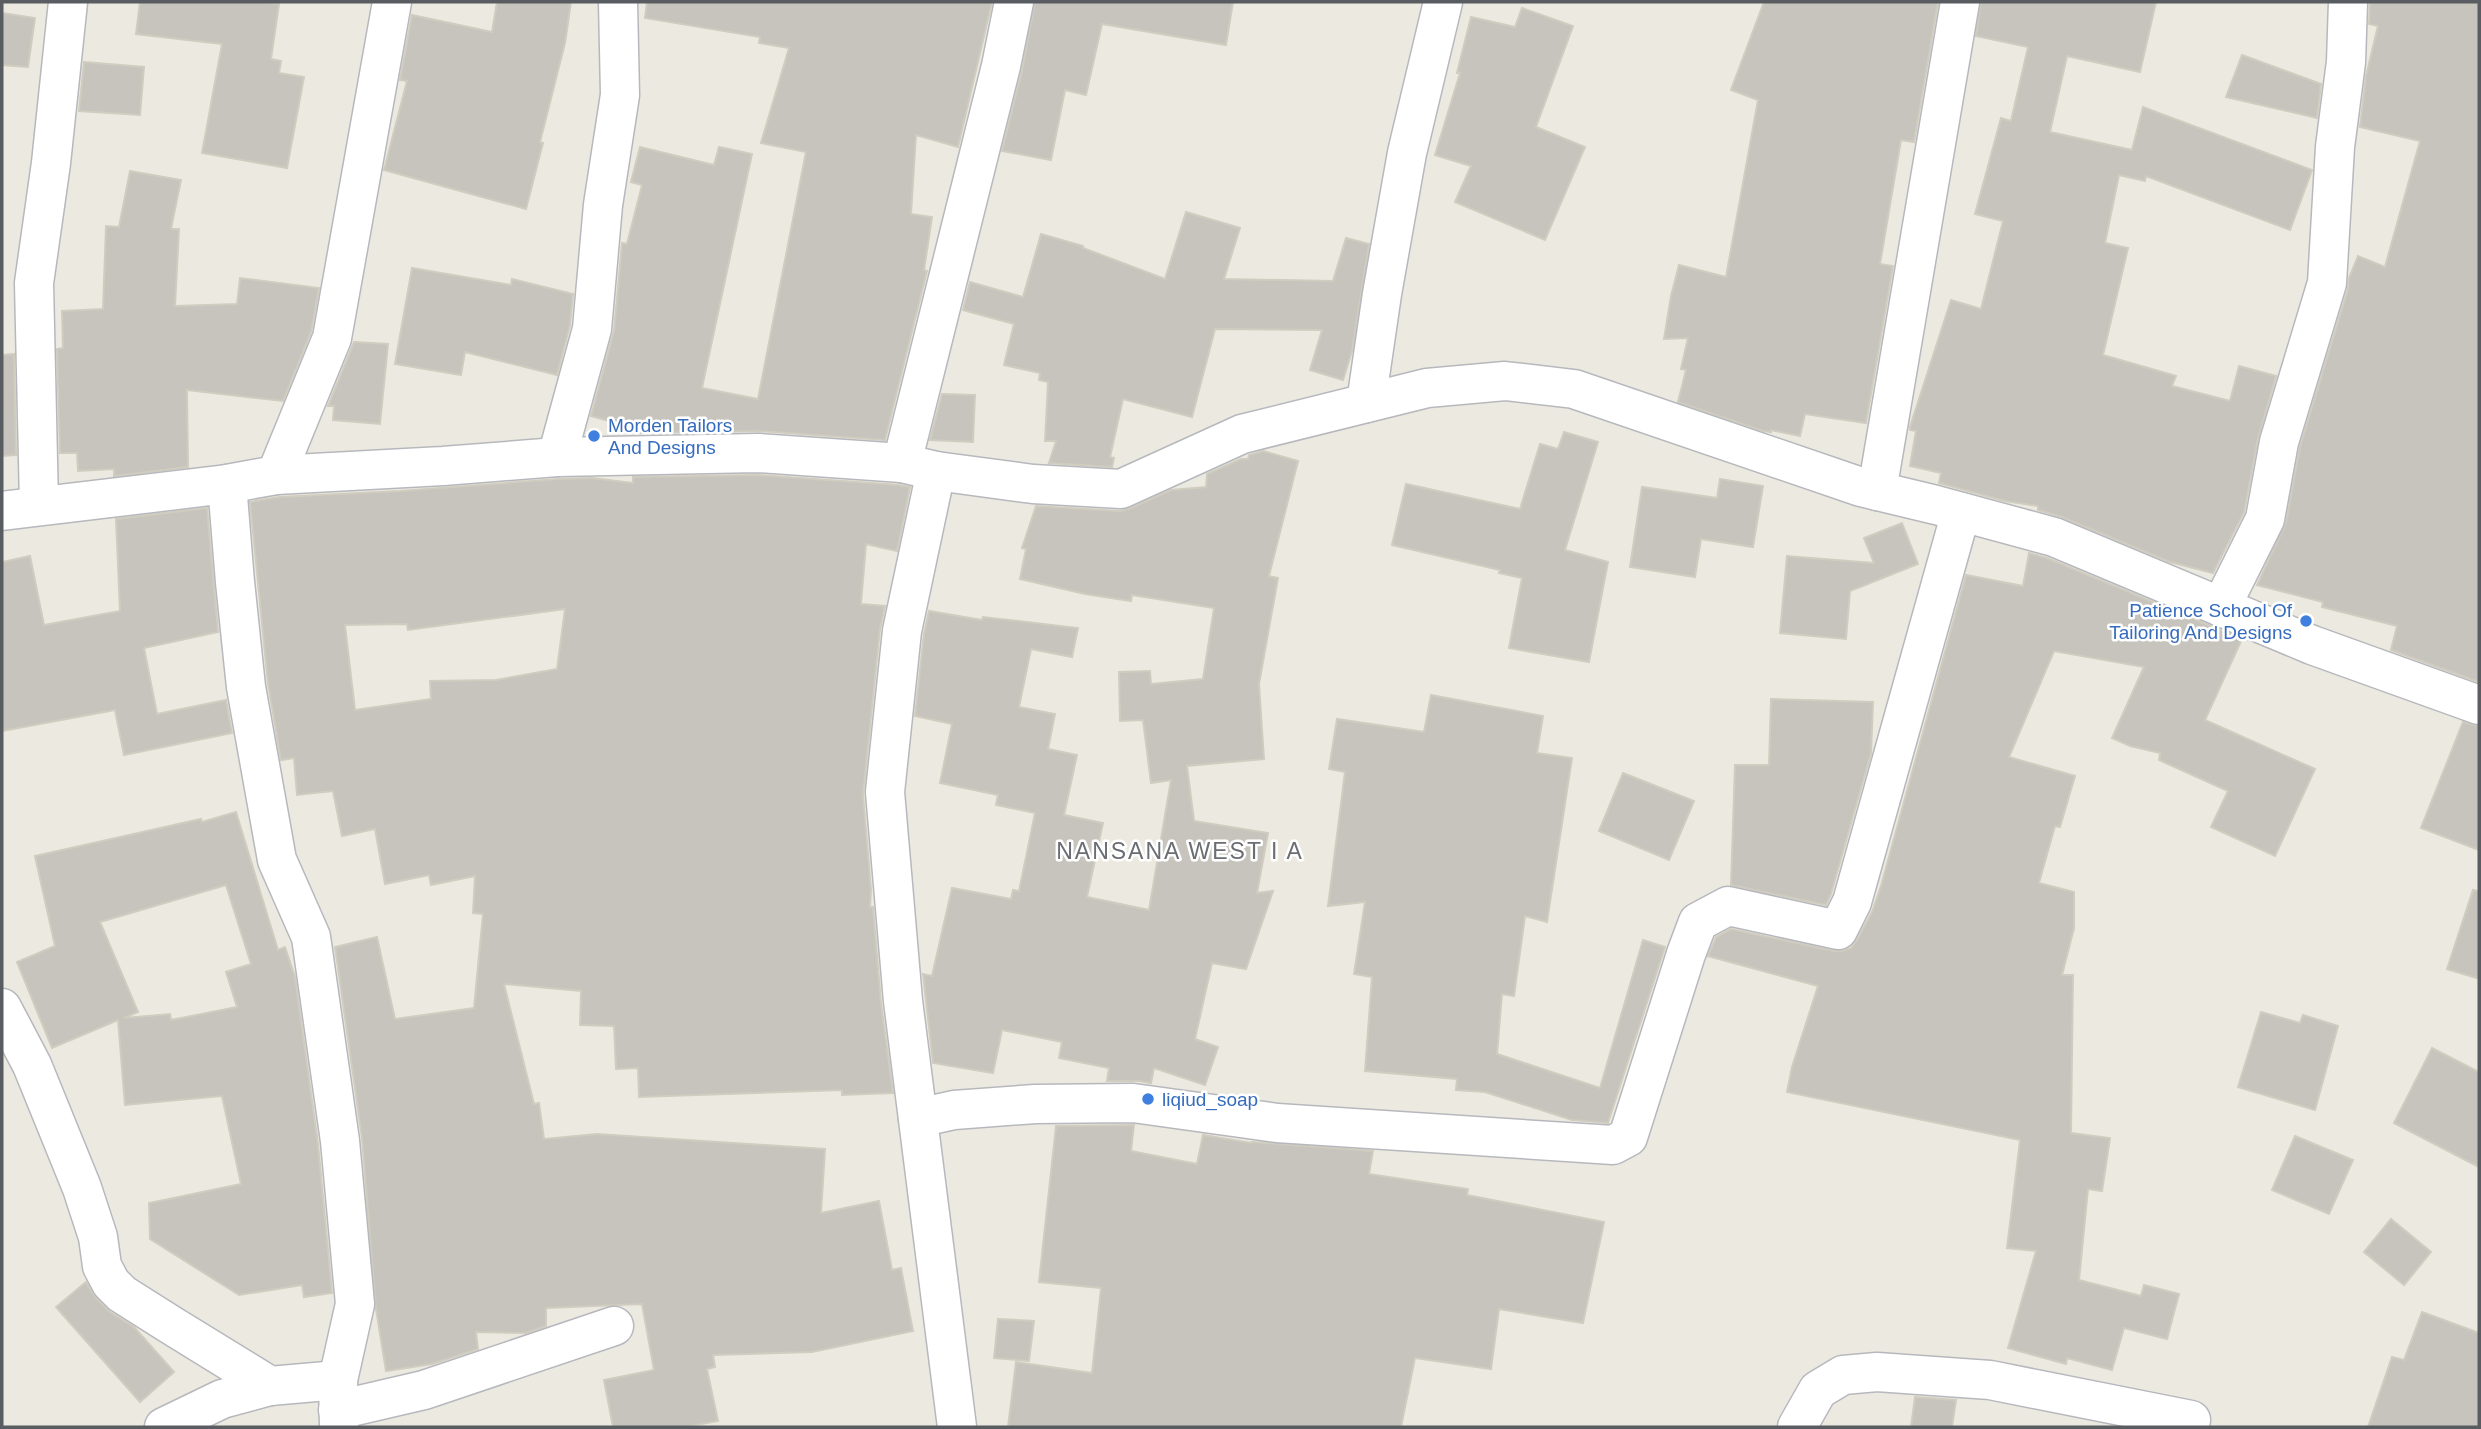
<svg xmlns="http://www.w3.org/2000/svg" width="2481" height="1429" font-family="Arial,sans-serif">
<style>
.building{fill:#c7c4bd;stroke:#d0ccbf;stroke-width:2;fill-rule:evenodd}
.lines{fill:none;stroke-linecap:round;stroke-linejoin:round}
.minor-casing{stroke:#b6b8bd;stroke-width:41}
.minor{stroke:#fff;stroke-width:38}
.shop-dot{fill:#3f7fe0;stroke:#fff;stroke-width:2.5}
.labels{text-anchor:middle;stroke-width:5;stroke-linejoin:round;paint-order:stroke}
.shop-label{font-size:19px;fill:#366cbe;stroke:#fff;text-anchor:start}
.quarter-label{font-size:23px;letter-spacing:2px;fill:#6a6e73;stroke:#fff}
</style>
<rect width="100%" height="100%" fill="#eceae0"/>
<g class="building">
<path d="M140,2h121l18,2 -8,55 10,2 -2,12 25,4 -17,91 -85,-15 20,-109 -86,-10z"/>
<path d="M497,2h74l-6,41 -25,99 3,1 -17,66 -142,-39 23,-89 -7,-1 12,-65 80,17z"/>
<path d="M647,2h345l-34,145 -42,-12 -5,79 21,3 -8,53 3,1 -42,169 -126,-9 -120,2v-4l-48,-13 23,-85 8,-88 5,1 15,-59 -11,-3 9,-35 74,18 5,-18 33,7 -50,234 56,11 48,-247 -45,-9 28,-95 -30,-5 1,-6 -115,-19z"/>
<path d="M1035,2h198l-7,43 -124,-21 -16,71 -21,-5 -14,70 -49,-9 20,-80z"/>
<path d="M1764,2h174l-24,140 -13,-2 -21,124 13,2 -27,157 -61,-9 -5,22 -29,-6v2l-8,-1 -85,-29 8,-32 -5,-1 7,-31 -24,1 7,-43 8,-31 47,12 32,-177 -27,-10z"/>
<path d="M1981,2h175l-16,70 -73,-16 -17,76 82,18 11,-43 169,63 -22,60 -144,-54 -1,5 -26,-6 -14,68 23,5 -25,107 73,21 -4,10 58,15 9,-35 37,10 -18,62 -14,74 -31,61 -43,-11 -108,-45 -24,-7v-4l-33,-5 -66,-18 2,-10 -31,-7 6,-35 -6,-1v-3l41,-127 30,9 22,-88 -28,-7 26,-96 10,3 17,-74 -52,-11z"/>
<path d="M2370,2h109v680l-88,-32 6,-24 -75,-19 1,-5 -66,-17 29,-62 14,-76 48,-158 1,-11 9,-22 27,11 35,-126 -60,-14 6,-51 12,-50 -9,-2z"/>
<path d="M1522,8l51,18 -37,101 49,20 -40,93 -90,-38 16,-36 -36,-11 25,-82h-3l14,-56 44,10z"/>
<path d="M2,13l33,5 -7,49 -26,-2z"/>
<path d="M2242,55l79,29 -4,34 -91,-21z"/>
<path d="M84,62l60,5 -4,48 -61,-4z"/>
<path d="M130,171l51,9 -10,49h8l-4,77 62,-2 3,-26 79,10 -8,44 -28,69 -96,-11 1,77 -74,9v-7l-36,2 -1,-18h-17l-3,-104 6,-1 -1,-37 41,-2 3,-83 13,1z"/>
<path d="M1186,212l54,16 -16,51 109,2 13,-43 23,6 -17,107 -9,29 -33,-10 12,-40 -107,-1 -23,88 -69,-18 -13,58 4,1 -2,9 -63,-4 7,-22h-11l3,-59 -9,-2 1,-7 -36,-8 10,-41 -51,-14 7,-28 53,15 18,-63 42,12v2l82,31z"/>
<path d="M412,268l99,17 1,-6 61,15 -3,31 -13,50 -92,-23 -4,23 -66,-11z"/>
<path d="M354,342l34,2 -8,80 -47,-4 1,-14h-6z"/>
<path d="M14,354l2,101 -14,1v-101z"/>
<path d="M942,394l33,1 -2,47 -43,-2z"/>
<path d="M1564,432l34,10 -33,108 43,12 -19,100 -80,-14 13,-70 -23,-5 1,-3 -108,-25 14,-61 114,25 20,-65 18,5z"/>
<path d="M1263,451l35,10 -29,115 9,2 -19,106 5,75 -77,7 7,55 74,12 -11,60 16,-2 -27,78 -34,-6 -17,76 23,8 -13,38 -51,-17 -3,15 -12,-2h-32l2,-13 -50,-10 3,-16 -60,-12 -9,43 -60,-10 -10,-89 9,2 20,-88 59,11 2,-9 6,1 16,-78 -39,-8 2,-10 -58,-12 12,-59 -37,-8 9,-82 5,-23 53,9 1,-3 95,11 -6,29 -41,-8 -12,58 36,7 -7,35 29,6 -13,60 39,8 -16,74 62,13 22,-130 -20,3 -8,-63 -23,1 -1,-49 31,-1 1,13 52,-5 11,-71 -82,-13 -1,6 -46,-7 -65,-15 6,-30 -4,-1 14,-42 84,5 9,-2 42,-19 35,-3 1,-13 34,-15h7l1,-4z"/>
<path d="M757,475l142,10 11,2 -13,64 -31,-7 -5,60 24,2 -5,23 -17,165 8,96 -1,17h3l8,96 12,90 -51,2v-5l-203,7 -1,-29 -22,1 -2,-43 -34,-1 1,-34 -77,-7 30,120 5,-1 5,36 53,-5 228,15 -4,64 58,-12 13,69 9,-2 12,63 -101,21 -99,3 2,12 -8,2 11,52 -33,6h-72l-9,-47 50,-10 -12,-66 -96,4v18l-20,7 -50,-1 2,17 -46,15 -46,7 -10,-62 -14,-171 -27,-191 42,-10 18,82 79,-11 9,-94 -10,-1 2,-37 -44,9 -2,-10 -44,9 -10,-55 -33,7 -9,-45 -36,4 -3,-37 -13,2 -13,-76 -18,-182 29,-5 121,-6 158,-12 34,-1 41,5v-6zM565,609l-8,60 -61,11 -66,1 1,18 -76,11 -10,-85 62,-1 1,6z"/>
<path d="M1720,479l43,7 -10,61 -52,-8 -6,38 -65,-10 12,-80 75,11z"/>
<path d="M207,508l11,124 -74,16 13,66 69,-14 6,33 -108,22 -9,-45 -113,21v-169l28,-6 14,69 76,-14 -4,-92z"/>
<path d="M1902,523l16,41 -68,27 -4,48 -66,-6 7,-77 87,7 -10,-25z"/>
<path d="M2029,553l18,5 195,81 -37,81 110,49 -40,87 -64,-29 17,-36 -69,-31 1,-7 -30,-7 -18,-8 32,-71 -90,-16 -45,106 66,19 -15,51 -5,-1 -16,57 35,9v36l-12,47h11l-2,158 39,5 -8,53 -14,-2 -9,91 62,16 3,-11 35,9 -12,45 -43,-11 -12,42 -45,-12 -1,6 -58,-16 28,-97 -29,-3 13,-108 -233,-48 5,-25 26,-81 -110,-30 8,-19 15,-8 103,22h8l9,-3 6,-8 15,-28 9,-26 85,-311 57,11z"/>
<path d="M1431,695l112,21 -6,37 35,5 -25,164 -22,-6 -11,80 -12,-2 -5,60 103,34 43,-148 22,7 -57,176 -36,-3 -87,-28 -29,-2 1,-11 -92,-8 7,-94 -18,-3 11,-72 -37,4 17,-134 -16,-3 8,-50 87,13z"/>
<path d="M1771,699l102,3 -2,51 -40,141 -5,11 -95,-20 4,-120h34z"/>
<path d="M2463,722l16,4v124l-58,-22z"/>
<path d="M1623,773l71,28 -25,59 -70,-29z"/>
<path d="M236,812l42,138 7,-3 10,30 23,167 14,149 -28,4 -2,-12 -63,10 -89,-56 -1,-36 92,-19 -19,-88 -97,9 -7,-85 -66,28 -35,-86 38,-16 -20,-90 166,-37 1,3zM226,885l25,79 -25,8 11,35 -66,13 -1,-6 -46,4 14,-6 -38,-90z"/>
<path d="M2473,890l6,1v88l-32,-10z"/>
<path d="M2261,1012l39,11 3,-8 35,11 -23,84 -77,-23z"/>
<path d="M2432,1048l47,24v95l-85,-44z"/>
<path d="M1134,1125l-3,26 66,13 6,-29 48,8 1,-1 121,9 -4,23 99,15 -1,6 137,27 -21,101 -84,-14 -8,60 -76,-11 -14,69h-393l8,-65 76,11 9,-85 -62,-6 17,-156z"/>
<path d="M2295,1136l58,24 -24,54 -57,-24z"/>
<path d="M2391,1219l40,33 -27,33 -40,-33z"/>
<path d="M86,1282l10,16 14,14 24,15 40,45 -34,30 -84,-95z"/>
<path d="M2422,1312l57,21v94h-111l24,-70 12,3z"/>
<path d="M998,1319l36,2 -5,40 -35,-3z"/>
<path d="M1915,1397l41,3 -4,27h-41z"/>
</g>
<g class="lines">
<defs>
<g id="minor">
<path d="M1366,403l16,-109 25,-141 36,-151"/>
<path d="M557,457l35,-128 11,-124 17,-110 -2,-93"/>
<path d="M902,463l99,-397 13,-64"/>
<path d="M936,471l-34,160 -17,161 18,209 54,426"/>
<path d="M276,475l56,-137 60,-336"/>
<path d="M227,484l8,98 11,105 31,173 34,77 29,204 15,163 -17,76 1,47"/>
<path d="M1877,491l83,-489"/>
<path d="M39,505l-5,-222 17,-120 17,-161"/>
<path d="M2,511l225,-27 49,-9 167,-9 114,-9 201,-4 144,10 34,8 97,13 88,5 121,-55 185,-46 78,-7 69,8 287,98 75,18 118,32 258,108 167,60"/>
<path d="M2221,607l44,-88 14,-77 48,-159 8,-136 11,-85 2,-60"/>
<path d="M2,1008l30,57 50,123 16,49 4,29 9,17 11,11 49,31 99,61"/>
<path d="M918,1118l36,-8 81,-6 98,-1 144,20 336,22 15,-8 58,-183 12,-32 30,-16 110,24 14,-28 109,-390"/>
<path d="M338,1410l86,-20 190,-64"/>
<path d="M164,1427l58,-28 48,-13 68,-6"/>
<path d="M1797,1427l21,-37 25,-15 34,-3 113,8 201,40"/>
</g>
</defs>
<use href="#minor" class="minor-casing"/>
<use href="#minor" class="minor"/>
</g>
<g class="shop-dot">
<circle cx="594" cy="436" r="7"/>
<circle cx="2306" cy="621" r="7"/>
<circle cx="1148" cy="1099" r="7"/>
</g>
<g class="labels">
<g class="shop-label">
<text x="608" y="432">Morden Tailors<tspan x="608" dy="22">And Designs</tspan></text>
<text x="2292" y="617" text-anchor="end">Patience School Of<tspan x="2292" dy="22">Tailoring And Designs</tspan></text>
<text x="1162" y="1106">liqiud_soap</text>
</g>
<g class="quarter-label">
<text x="1180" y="859">NANSANA WEST I A</text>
</g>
</g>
<rect width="2481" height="1429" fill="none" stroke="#595c61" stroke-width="7"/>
</svg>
